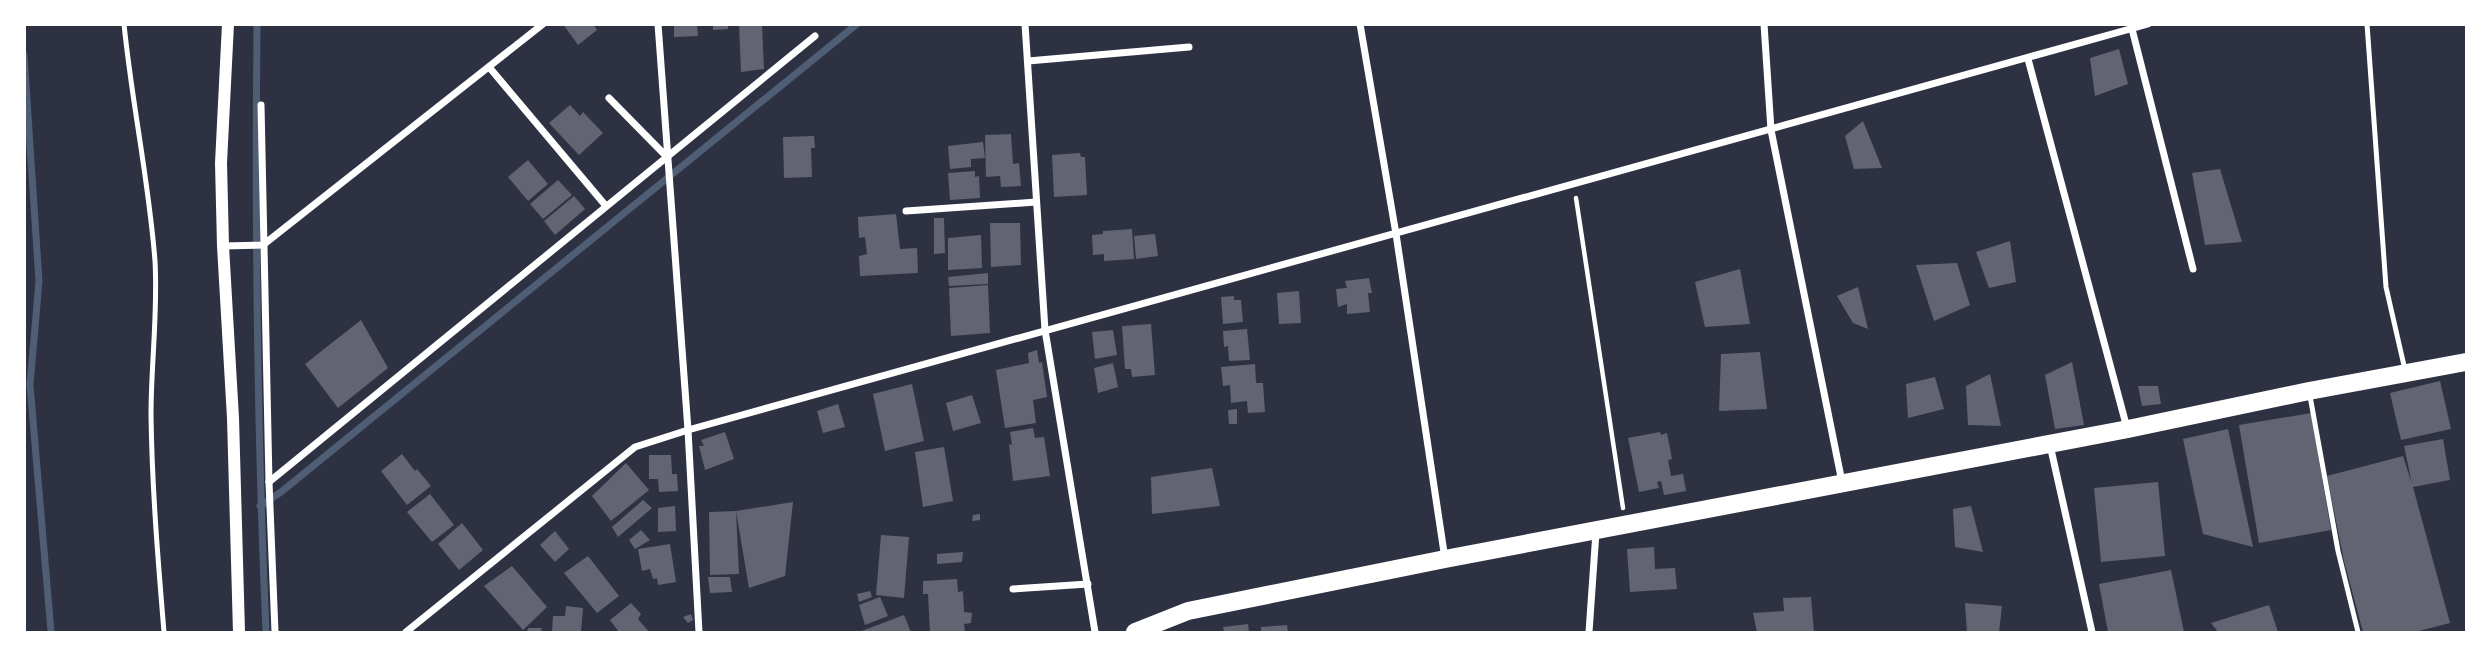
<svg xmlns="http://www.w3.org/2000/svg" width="2491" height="657" font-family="'Alegreya Sans',sans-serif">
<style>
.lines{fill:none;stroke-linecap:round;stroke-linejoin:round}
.stream{stroke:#4f5d75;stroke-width:7}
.building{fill:#626471}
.path{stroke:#fff;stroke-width:4.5}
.service{stroke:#fff;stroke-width:5}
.minor{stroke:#fff;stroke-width:7}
.tertiary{stroke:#fff;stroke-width:12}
.trunk{stroke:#fff;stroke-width:18}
</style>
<rect width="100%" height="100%" fill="#2d3142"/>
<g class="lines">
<g class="stream">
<path d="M257,24c-2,203 0,406 9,608"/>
<path d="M24,55l15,226 -9,104 21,247"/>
<path d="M260,506l21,-14 576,-468"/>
</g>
</g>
<g class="building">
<path d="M563,24h30l4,6 -19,15z"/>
<path d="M674,24h23l1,12 -24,1z"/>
<path d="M713,24h15v5l-15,1z"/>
<path d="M739,24h23l2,45 -23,3z"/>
<path d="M2119,49l9,35 -33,12 -5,-38z"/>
<path d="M570,105l10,11 3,-4 20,21 -24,22 -30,-32z"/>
<path d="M1863,121l19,47 -28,1 -9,-33z"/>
<path d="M1011,134l2,30 6,-1 2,23 -20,1 -1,-11 -14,1 -1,-42z"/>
<path d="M814,136l1,12h-4l1,29 -28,1 -1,-41z"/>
<path d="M983,142l2,16 -14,1v8l-21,2 -2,-23z"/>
<path d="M1080,153l1,4h4l2,38 -33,2 -2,-42z"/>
<path d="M528,160l20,24 -20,17 -20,-24z"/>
<path d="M2220,169l22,73 -37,3 -13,-72z"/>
<path d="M975,171v6l4,-1 1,22 -30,2 -2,-27z"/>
<path d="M558,180l14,15 -29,24 -13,-15z"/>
<path d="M574,196l11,13 -30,26 -11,-14z"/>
<path d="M896,214l4,35 17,-1 1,25 -58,3 -1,-20 8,-2 -2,-17 -6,1 -1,-21z"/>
<path d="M934,218h10l1,35 -11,1z"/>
<path d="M990,223h30l1,42 -30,2z"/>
<path d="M1132,229l2,30 -30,2v-7l-11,1 -1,-20 11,-1v-3z"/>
<path d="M1155,234l3,22 -22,3 -2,-23z"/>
<path d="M981,235l1,33 -34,2v-32z"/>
<path d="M2010,241l6,41 -27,6 -13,-36z"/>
<path d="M1957,263l13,42 -36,16 -18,-56z"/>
<path d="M1740,269l10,55 -45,3 -10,-45z"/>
<path d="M988,273v11l-39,2 -1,-9z"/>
<path d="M1369,278l3,15h-4l2,19 -23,2v-10l-9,3 -2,-18 11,-1 -2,-7z"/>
<path d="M988,285l2,48 -39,3 -2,-48z"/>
<path d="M1858,287l10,42 -15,-6 -16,-27z"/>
<path d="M1299,291l2,32 -22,1 -2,-31z"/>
<path d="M1234,296v4h7l2,22 -20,2 -2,-27z"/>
<path d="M361,320l27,48 -50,40 -33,-44z"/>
<path d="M1151,324l4,51 -23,2 -1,-8h-6l-3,-43z"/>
<path d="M1247,329l3,31 -21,1 -1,-15 -4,1 -1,-16z"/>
<path d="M1113,330l4,25 -22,4 -3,-27z"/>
<path d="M1037,350l2,13 3,-1 5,35 -14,3 3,23 -31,5 -9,-58 33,-7 -1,-10z"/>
<path d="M1760,352l7,57 -48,2 2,-57z"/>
<path d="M2072,362l12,63 -29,4 -10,-54z"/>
<path d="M1113,363l5,24 -20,6 -4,-25z"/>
<path d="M1255,364l1,19h7l2,29 -17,1 -1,-12 -16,2 -1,-18 -7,1 -2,-19z"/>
<path d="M1990,374l11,52 -33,-1 -2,-39z"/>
<path d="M1935,377l9,32 -36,9 -2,-34z"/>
<path d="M2440,381l11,48 -50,11 -11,-47z"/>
<path d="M912,384l12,57 -39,10 -12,-57z"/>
<path d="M2138,386h20l3,18 -19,2z"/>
<path d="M972,395l9,28 -28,8 -7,-28z"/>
<path d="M838,404l7,23 -22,6 -6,-22z"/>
<path d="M1237,409v15h-8l-1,-14z"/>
<path d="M2311,413l20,117 -72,13 -20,-118z"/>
<path d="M1033,428l2,10 9,-1 6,39 -37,5 -4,-37 3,1 -2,-13z"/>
<path d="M2228,429l25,118 -50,-13 -20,-95z"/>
<path d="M725,432l9,27 -29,11 -6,-24h5l-3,-6z"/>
<path d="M1660,432l1,3 6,-2 5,26 -4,1 3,16 12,-2 3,17 -22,4 -3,-14 -4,1 2,6 -20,4 -11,-54z"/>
<path d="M2443,439l7,41 -37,7 37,136 -35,9h-52l-19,-71 -17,-85 76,-20 9,28 -8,-38z"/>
<path d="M944,447l9,54 -30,6 -8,-55z"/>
<path d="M402,454l13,17 2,-2 14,17 -24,19 -26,-34z"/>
<path d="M649,455h22l1,19h5l1,17 -19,1 -1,-13h-9z"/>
<path d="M626,463l23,27 -38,31 -19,-25z"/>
<path d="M1212,468l8,38 -68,8 -1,-37z"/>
<path d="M2158,482l7,74 -64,6 -7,-74z"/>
<path d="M430,494l24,31 -22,17 -25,-30z"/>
<path d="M643,500l9,8 -34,29 -6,-10z"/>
<path d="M793,502l-8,74 -36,12 -13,-77 3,63 -29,1 -1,-63 27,-1z"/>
<path d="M675,506l1,25 -18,1v-24z"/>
<path d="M1971,506l12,46 -28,-5 -2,-38z"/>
<path d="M980,514v6l-8,1 1,-6z"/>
<path d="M462,523l21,27 -24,20 -21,-26z"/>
<path d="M641,530l9,10 -15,9 -6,-9z"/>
<path d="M555,531l14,18 -14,13 -15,-17z"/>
<path d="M881,535l28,2 -5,61 -28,-3z"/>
<path d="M670,544l6,38 -18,3 -1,-7 -4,1 -3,-10 -8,2 -4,-22z"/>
<path d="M1654,547l1,22 20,-1 2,21 -47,3 -3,-43z"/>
<path d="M963,552l-1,10 -25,2v-10z"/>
<path d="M588,556l31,40 -22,17 -33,-40z"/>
<path d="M512,566l35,41 -24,23 -39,-44z"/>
<path d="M2171,570l13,62h-76l-9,-48z"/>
<path d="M708,577h22l2,15 -22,1z"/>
<path d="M957,579l1,13 5,-1 1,21 8,1 -1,10 -7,1 1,8h-35l-2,-38h-5v-13z"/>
<path d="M870,591l2,6 -13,5 -2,-8z"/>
<path d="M880,597l8,19 -23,9 -6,-20z"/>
<path d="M1811,597l3,35h-57l-4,-19 31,-2 -1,-13z"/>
<path d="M631,603l10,11 -3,5 11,13h-30l-9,-12z"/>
<path d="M1965,603l37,3 -3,26h-32z"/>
<path d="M2269,605l9,27h-60l-7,-9z"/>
<path d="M566,606l17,2 -2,24h-29l1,-16h12z"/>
<path d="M691,614l2,6 -5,3 -5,-6z"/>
<path d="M904,615l7,17h-52z"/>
<path d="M1248,624l1,8h-25l-1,-5z"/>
<path d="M1287,625l1,7h-27v-5z"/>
<path d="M528,628h14l-1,4h-14z"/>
</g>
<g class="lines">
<path class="path" d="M1576,198l47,310"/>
<g class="service">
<path d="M124,24c8,80 25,158 31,237 3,52 -4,103 -4,154 1,73 7,145 13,217"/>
<path d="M2367,24l19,263 19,83"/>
<path d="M2310,396l28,155 20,81"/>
</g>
<g class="minor">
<path d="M658,24l30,406 11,202"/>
<path d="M1025,24l20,306 50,302"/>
<path d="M1360,24l36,210 49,325"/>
<path d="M1764,24l7,106 71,352"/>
<path d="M2131,25l62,244"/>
<path d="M2028,59l99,369"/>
<path d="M1028,61l161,-14"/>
<path d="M489,67l117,139"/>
<path d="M609,98l57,58"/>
<path d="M261,105l8,377 6,150"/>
<path d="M906,211l130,-9"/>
<path d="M223,246l40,-1 280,-221"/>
<path d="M2050,445l42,187"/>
<path d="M269,482l546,-446"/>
<path d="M1013,589l75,-5"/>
<path d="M406,632l229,-185 53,-17 1460,-406"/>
<path d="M1589,632l7,-100"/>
</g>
<path class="tertiary" d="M228,24l-7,139 2,83 10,172 6,214"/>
<path class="trunk" d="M1135,632l53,-21 257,-52 683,-130 181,-38 157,-29"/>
</g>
<rect width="2491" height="657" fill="none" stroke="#ffffff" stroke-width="52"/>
</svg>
